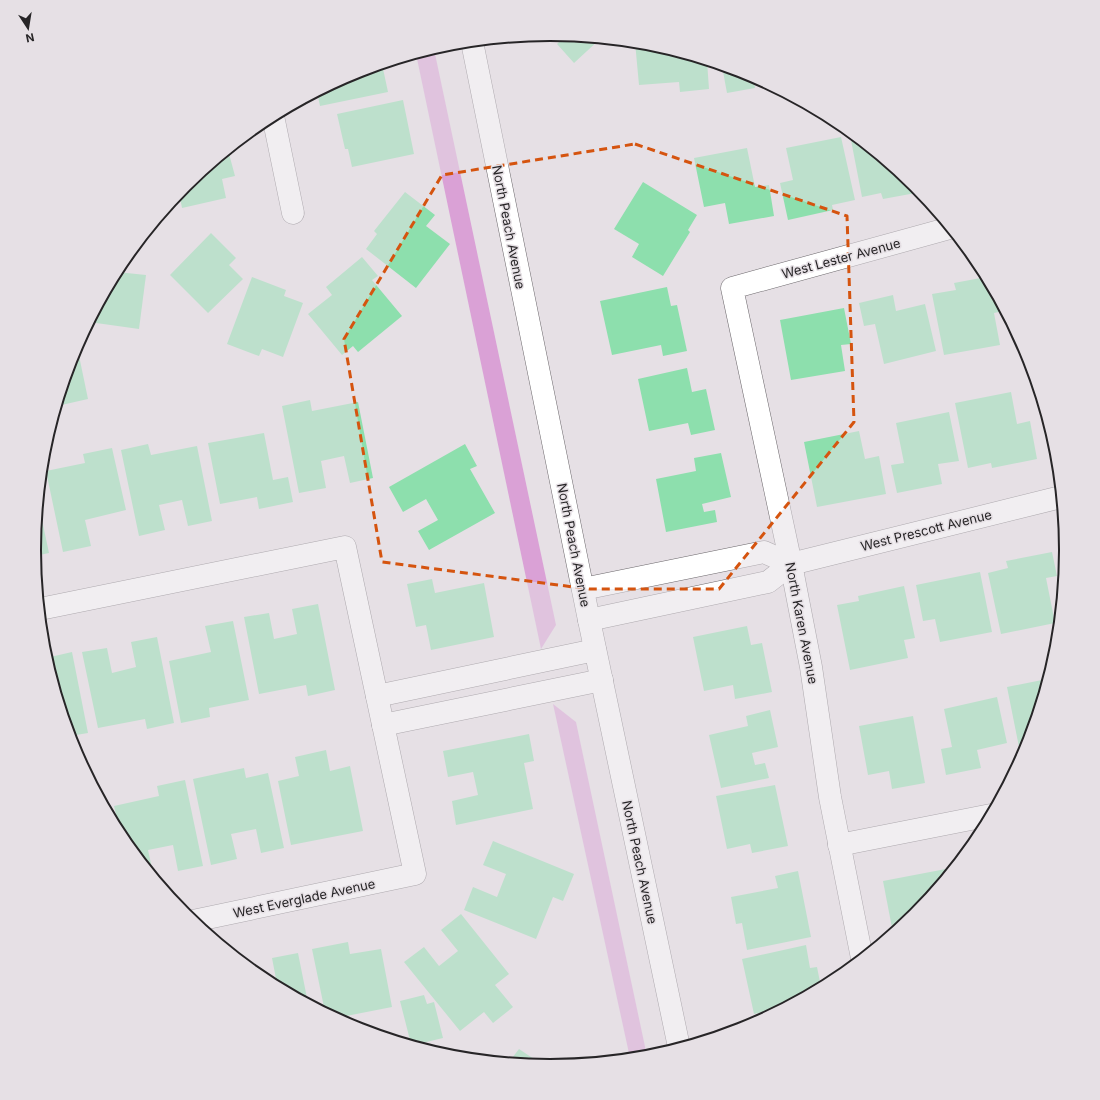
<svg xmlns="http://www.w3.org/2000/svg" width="1100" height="1100" font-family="Inter,sans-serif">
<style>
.green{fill:#daa1d6}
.building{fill:#8ddfad}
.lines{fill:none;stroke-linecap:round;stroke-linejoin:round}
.minor-casing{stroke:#6c686c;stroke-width:23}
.tertiary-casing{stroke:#6c686c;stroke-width:23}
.minor{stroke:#fff;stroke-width:22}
.tertiary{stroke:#fff;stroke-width:22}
.marked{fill:none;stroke:#d5540f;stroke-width:3;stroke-dasharray:8 5;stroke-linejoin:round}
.labels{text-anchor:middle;stroke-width:3;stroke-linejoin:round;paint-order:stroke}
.street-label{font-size:13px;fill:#272527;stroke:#e6e0e5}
.rim{fill:none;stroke:#272527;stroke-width:2}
</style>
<rect width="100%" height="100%" fill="#e6e0e5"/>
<g class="green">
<path d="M434,49l122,576 -15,24 -125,-595z"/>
<path d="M553,704l23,18 71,334 -17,2z"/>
</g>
<g class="building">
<path d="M560,35l40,4 -26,24 -17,-19 6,-6z"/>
<path d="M635,42l16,2 56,17 2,28 -29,3 -1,-10 -40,3z"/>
<path d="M382,64l6,28 -68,14 -3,-14 36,-19z"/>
<path d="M722,66l31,10 2,12 -28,5z"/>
<path d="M403,100l11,54 -62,13 -4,-18h-3l-8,-35z"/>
<path d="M853,134l62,51 6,7 -38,7 -2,-6 -19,4 -12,-62z"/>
<path d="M841,137l14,63 -23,5 1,5 -45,10 -8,-37 13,-3 -7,-32z"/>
<path d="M747,148l8,39 14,-2 5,31 -45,8 -4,-21 -21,4 -10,-49z"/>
<path d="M228,150l7,26 -13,3 4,19 -44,10 -3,-15 6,-8z"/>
<path d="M643,182l54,33 -9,15 2,2 -27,44 -31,-19 7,-13 -25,-15z"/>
<path d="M405,192l30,23 -9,11 24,18 -34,44 -50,-39 11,-15 -3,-3z"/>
<path d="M211,233l25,25 -7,7 14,14 -35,34 -38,-38z"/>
<path d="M362,257l16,19 -6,4 30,36 -44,36 -5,-6 -11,9 -34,-41 24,-19 -6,-8z"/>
<path d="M117,272l29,3 -7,54 -50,-7z"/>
<path d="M252,277l34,13 -2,6 19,7 -20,54 -21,-8 -3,7 -32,-12z"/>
<path d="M986,277l18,34 -10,2 6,32 -56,10 -12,-61 24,-4 -2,-7z"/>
<path d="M667,287l4,19 6,-1 10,46 -24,5 -2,-11 -49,10 -12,-54z"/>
<path d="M893,295l3,16 29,-7 11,47 -52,13 -9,-40 -11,2 -5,-23z"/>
<path d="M844,308l7,36 -10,1 4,26 -54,9 -11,-60z"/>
<path d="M77,346l11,53 -31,7 16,-54z"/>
<path d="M687,368l5,24 14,-3 9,41 -24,5 -3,-12 -39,8 -11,-52z"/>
<path d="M1011,392l6,32 13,-3 7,38 -45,9 -1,-5 -23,5 -13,-65z"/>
<path d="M310,400l2,11 46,-9 15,76 -23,5 -6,-27 -23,5 5,27 -27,5 -17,-87z"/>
<path d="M949,412l10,49 -21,3 4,20 -45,9 -6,-28 13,-2 -8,-40z"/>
<path d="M1049,425l7,25 -7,1 -6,-25z"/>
<path d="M859,431l6,28 14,-3 7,38 -69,13 -13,-65z"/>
<path d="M264,433l9,47 15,-3 5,25 -34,7 -2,-12 -37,7 -12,-61z"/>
<path d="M148,444l3,11 46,-9 15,75 -24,5 -6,-26 -23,5 6,25 -26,6 -18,-86z"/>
<path d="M465,444l12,22 -7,3 25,44 -66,37 -11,-19 20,-11 -12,-21 -23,13 -14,-25z"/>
<path d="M112,448l14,62 -41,10 6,26 -28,6 -17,-81 39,-8 -2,-9z"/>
<path d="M721,453l10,44 -29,7 2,8 11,-2 2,12 -51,10 -10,-53 40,-8 -2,-13z"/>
<path d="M39,506l10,47 -14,3 -1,-6z"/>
<path d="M1052,552l5,24 -11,2 9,45 -54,11 -13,-61 20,-5 -2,-7z"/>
<path d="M980,572l12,60 -52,10 -5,-23 -12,2 -7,-36z"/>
<path d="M432,579l3,14 49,-10 10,54 -63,13 -5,-25 -10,2 -9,-43z"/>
<path d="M904,586l11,52 -11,2 4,18 -58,12 -13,-65 22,-4 -1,-5z"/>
<path d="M318,604l17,86 -27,6 -2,-11 -47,9 -15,-77 25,-4 5,26 23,-5 -5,-25z"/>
<path d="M233,621l16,79 -40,8 1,9 -29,6 -12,-62 42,-9 -6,-26z"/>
<path d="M747,626l4,19 11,-2 10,49 -37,7 -2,-14 -29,6 -11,-54z"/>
<path d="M157,637l17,86 -27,6 -2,-10 -47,9 -16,-76 25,-4 5,25 24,-6 -5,-25z"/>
<path d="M72,652l16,81 -18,3 -24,-78z"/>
<path d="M1047,679l-20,69 -2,3 -5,1 -13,-65z"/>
<path d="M997,697l10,46 -30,7 4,18 -35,7 -5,-26 11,-2 -8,-38z"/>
<path d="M770,710l8,37 -26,6 3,12 10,-2 4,15 -48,10 -12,-53 39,-9 -2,-10z"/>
<path d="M913,716l12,67 -33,6 -3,-18 -21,4 -9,-49z"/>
<path d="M529,734l5,27 -10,2 9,46 -77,16 -4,-24 26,-6 -5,-23 -25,5 -5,-26z"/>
<path d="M326,750l4,21 20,-5 13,65 -72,14 -13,-64 21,-5 -4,-19z"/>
<path d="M244,768l2,10 22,-5 16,75 -23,5 -5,-24 -25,5 6,25 -26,6 -18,-86z"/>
<path d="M185,780l18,86 -25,5 -5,-26 -25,5 6,27 -33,-41 -7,-30 45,-10 -2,-10z"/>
<path d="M775,785l13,61 -36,7 -2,-9 -23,5 -11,-53z"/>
<path d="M493,841l81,33 -11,27 -10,-4 -17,42 -72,-29 9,-23 24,10 9,-23 -23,-9z"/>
<path d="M951,868v2l-36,45 -22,18 -10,-52z"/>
<path d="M798,871l13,66 -64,13 -5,-27 -6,1 -5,-27 47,-9 -3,-12z"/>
<path d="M461,914l48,60 -14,11 18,22 -20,16 -9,-11 -24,19 -56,-69 20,-15 15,19 19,-15 -17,-21z"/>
<path d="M348,942l2,12 31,-5 11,58 -56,11 -11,-6 -13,-63z"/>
<path d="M806,945l4,23 7,-1 4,20 -37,20 -30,7 -12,-55z"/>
<path d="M298,953l10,50 -35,-19h4l-5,-26z"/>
<path d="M424,995l3,9 7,-2 9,36 -29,7 -3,-1 -11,-43z"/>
<path d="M519,1049l24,16 -34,-3z"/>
</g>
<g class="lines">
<defs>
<g id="minor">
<path d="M273,116l20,97"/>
<path d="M583,589l181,-37 27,12"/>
<path d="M40,609l305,-62 70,327 -222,47"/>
<path d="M589,620l179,-38 23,-18 270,-67"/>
<path d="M377,696l218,-46"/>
<path d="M383,725l219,-45"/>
<path d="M839,845l152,-30"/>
<path d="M862,958l-32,-161 -19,-130 -20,-103 -59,-276 218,-60"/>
</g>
<path id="tertiary" d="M472,42l117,578 90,427"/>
</defs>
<use href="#minor" class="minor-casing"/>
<use href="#tertiary" class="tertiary-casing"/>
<use href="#minor" class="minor"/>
<use href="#tertiary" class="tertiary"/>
</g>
<path d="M0 0H1100V1100H0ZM635,144l212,72 7,206 -135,167h-130l-207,-27 -38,-223 98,-164z" fill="#e6e0e5" fill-opacity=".55" fill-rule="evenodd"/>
<path class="marked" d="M635,144l212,72 7,206 -135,167h-130l-207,-27 -38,-223 98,-164z"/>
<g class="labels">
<g class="street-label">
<text transform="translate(509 227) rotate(79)" y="5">North Peach Avenue</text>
<text transform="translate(841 258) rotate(-15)" y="5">West Lester Avenue</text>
<text transform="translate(926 530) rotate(-14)" y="5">West Prescott Avenue</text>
<text transform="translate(574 545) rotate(79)" y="5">North Peach Avenue</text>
<text transform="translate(802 623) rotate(79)" y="5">North Karen Avenue</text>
<text transform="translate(640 862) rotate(78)" y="5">North Peach Avenue</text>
<text transform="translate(304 898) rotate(-12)" y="5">West Everglade Avenue</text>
</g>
</g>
<path d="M0 0H1100V1100H0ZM41 550a509 509 0 1 1 1018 0a509 509 0 1 1-1018 0Z" fill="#e6e0e5" fill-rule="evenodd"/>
<path class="rim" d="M41 550a509 509 0 1 1 1018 0a509 509 0 1 1-1018 0Z"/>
<g transform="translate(28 28) rotate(168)" stroke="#e6e0e5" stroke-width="3" paint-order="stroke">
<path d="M0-3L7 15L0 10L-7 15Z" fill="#272527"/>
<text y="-6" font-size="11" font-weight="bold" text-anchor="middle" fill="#272527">N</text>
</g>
</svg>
